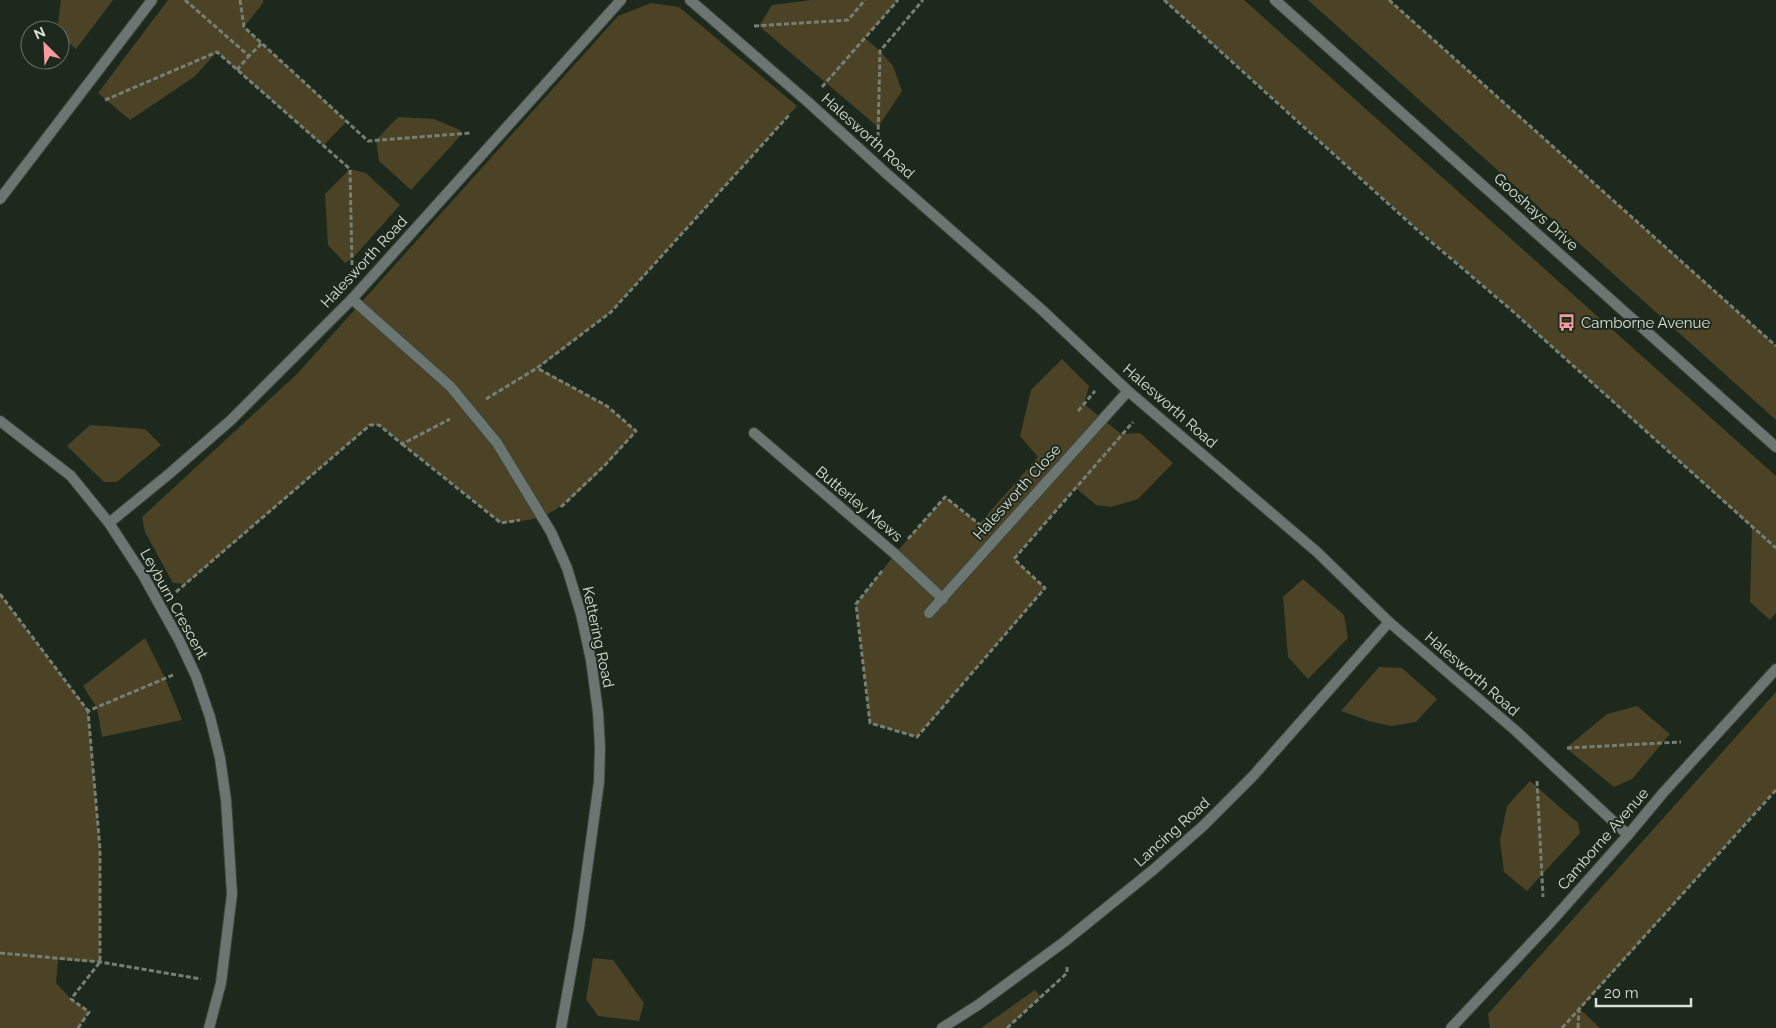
<svg xmlns="http://www.w3.org/2000/svg" width="1776" height="1028" font-family="Raleway,sans-serif">
<style>
.green{fill:#4c4225}
.lines{fill:none;stroke-linecap:round;stroke-linejoin:round}
.minor-casing{stroke:#3b463a;stroke-width:12}
.tertiary-casing{stroke:#3b463a;stroke-width:12}
.path{stroke:#757f74;stroke-width:3;stroke-dasharray:5 2.5;stroke-linecap:butt}
.minor{stroke:#6b7571;stroke-width:10}
.tertiary{stroke:#6b7571;stroke-width:10}
.labels{text-anchor:middle;stroke-width:4;stroke-linejoin:round;paint-order:stroke}
.street-label{font-size:15px;fill:#d8e0d8;stroke:#1d291c}
.poi-label{font-size:15px;fill:#d8e0d8;stroke:#1d291c;text-anchor:start}
</style>
<rect width="100%" height="100%" fill="#1d291c"/>
<g class="green">
<path d="M61,0h52l-37,49 -16,-14v-5h-3z"/>
<path d="M168,0h95v3l-19,24 103,94 -24,25 -106,-94 -23,25 -64,43 -32,-27z"/>
<path d="M811,0h87l-33,38 15,13 13,15 9,25 -24,36 -119,-101 13,-21z"/>
<path d="M1164,0h80l532,476v137l-6,7 -20,-18 2,-75 -244,-220 -104,-90z"/>
<path d="M1308,0h81l387,346v74z"/>
<path d="M651,3l28,4 118,99 -186,206 -73,56 69,38 29,25c-23,26 -62,73 -93,85 -12,5 -29,5 -42,7l-122,-98h-9l-184,159 -13,-1 -28,-51 -3,-15 155,-143 321,-358z"/>
<path d="M398,117l36,2 26,11 2,4 -51,56 -32,-29 -3,-21z"/>
<path d="M350,169l16,4 34,32 -47,53 -8,5 -17,-18 -3,-51z"/>
<path d="M1062,359l27,27 -5,18 37,30 19,-1 33,30 -35,36 -27,8 -15,-2 -20,-17 -62,71 31,29 -128,149 -47,-14 -14,-119 39,-50 50,-57 34,27 59,-67 -18,-21 11,-46z"/>
<path d="M90,425l55,4 16,16 -44,37h-13l-37,-36z"/>
<path d="M1303,579l41,36 4,23 -40,41 -20,-22 -5,-60z"/>
<path d="M0,594l88,117 12,138v113l-42,-2 -2,23 15,16 18,13 -11,16h-78z"/>
<path d="M145,638l20,40 17,42 -80,17 -5,-29 -14,-22z"/>
<path d="M1379,667l23,1 35,31 -21,23 -25,4 -22,-5 -28,-10z"/>
<path d="M1776,692v97l-196,220 20,19h-110l-2,-14z"/>
<path d="M1637,706l33,28 -38,45 -18,8 -48,-39 41,-34z"/>
<path d="M1530,781l48,42 2,10 -53,58 -23,-19 -4,-32 7,-34z"/>
<path d="M593,958l20,2 31,43 -5,18 -41,-5 -12,-17z"/>
<path d="M1035,990l6,7 -34,31h-26z"/>
</g>
<g class="lines">
<defs>
<g id="minor">
<path d="M690,0l118,102 79,72 155,136 86,81 189,161 72,70 127,109 112,104"/>
<path d="M0,199l152,-199"/>
<path d="M352,299l98,87 47,57 54,89 16,36 14,46 10,46 7,52 2,36 -1,34 -20,146 -18,100"/>
<path d="M0,421l71,55 38,47 34,52 36,65 17,36 14,41 10,41 6,42 6,94 -11,89 -12,45"/>
<path d="M754,433l141,121 48,45"/>
<path d="M109,523l60,-49 62,-54 121,-121 269,-299"/>
<path d="M929,613l199,-222"/>
<path d="M942,1028l36,-23 86,-63 89,-72 50,-44 50,-50 136,-154"/>
</g>
<g id="tertiary">
<path d="M1275,0l501,447"/>
<path d="M1451,1028l99,-105 78,-88 35,-42 113,-124"/>
</g>
</defs>
<use href="#minor" class="minor-casing"/>
<use href="#tertiary" class="tertiary-casing"/>
<g class="path">
<path d="M185,0l64,56 13,-13"/>
<path d="M240,0l4,27 124,114 103,-8"/>
<path d="M1164,0l251,228 94,80 267,240"/>
<path d="M1389,0l387,346"/>
<path d="M754,26l94,-6 17,-20"/>
<path d="M237,70l12,-14"/>
<path d="M822,87l76,-87"/>
<path d="M105,100l112,-48 133,117 2,97"/>
<path d="M878,137l2,-86 43,-51"/>
<path d="M486,399l51,-31"/>
<path d="M1078,411l17,-20"/>
<path d="M402,444l99,79 19,-3"/>
<path d="M561,507l44,-42 31,-34 -29,-25 -70,-38 74,-56 179,-198"/>
<path d="M908,539l37,-42 34,27 1,-1"/>
<path d="M882,571l-26,33 14,119 47,14 128,-149 -31,-29 119,-137"/>
<path d="M176,592l194,-167h9l23,19 48,-25"/>
<path d="M0,594l88,117"/>
<path d="M1567,748l114,-6"/>
<path d="M1537,781l6,116"/>
<path d="M0,953l100,9 101,17"/>
<path d="M78,1028l11,-16 -18,-13 29,-37v-113l-12,-138 85,-36"/>
<path d="M1007,1028l60,-55v-6"/>
<path d="M1562,1028l214,-238"/>
<path d="M1578,1028l1,-19"/>
</g>
<use href="#minor" class="minor"/>
<use href="#tertiary" class="tertiary"/>
</g>
<defs>
<symbol id="bus-bare" viewBox="-9 -9 18 18"><path d="M-5-6H5V4H4V6H2V4H-2V6H-4V4H-5ZM-3.5-4V0h7V-4ZM-3.5 1.2v1.5H-2V1.2ZM2 1.2v1.5H3.5V1.2Z" fill="#f59b9e" stroke="#1d291c" stroke-width="2.5" paint-order="stroke"/></symbol>
</defs>
<g fill-rule="evenodd">
<use href="#bus-bare" x="1554" y="310" width="25" height="25"/>
</g>
<g class="labels">
<g class="street-label">
<text transform="translate(868 136) rotate(42)" y="5">Halesworth Road</text>
<text transform="translate(1536 212) rotate(42)" y="5">Gooshays Drive</text>
<text transform="translate(364 262) rotate(-47)" y="5">Halesworth Road</text>
<text transform="translate(1170 406) rotate(41)" y="5">Halesworth Road</text>
<text transform="translate(1017 492) rotate(-48)" y="5">Halesworth Close</text>
<text transform="translate(859 504) rotate(40)" y="5">Butterley Mews</text>
<text transform="translate(174 604) rotate(61)" y="5">Leyburn Crescent</text>
<text transform="translate(598 637) rotate(78)" y="5">Kettering Road</text>
<text transform="translate(1472 674) rotate(41)" y="5">Halesworth Road</text>
<text transform="translate(1172 832) rotate(-42)" y="5">Lancing Road</text>
<text transform="translate(1603 839) rotate(-49)" y="5">Camborne Avenue</text>
</g>
<g class="poi-label">
<text x="1581" y="328">Camborne Avenue</text>
</g>
</g>
<g transform="translate(45 45) rotate(336)"><circle r="24" fill="#1d291c" stroke="#687267"/>
<path d="M0-4L9 19L0 12L-9 19Z" fill="#f59b9e"/>
<text y="-8" font-size="14" font-weight="bold" text-anchor="middle" fill="#d8e0d8">N</text>
</g>
<path d="M1596 998v8h95v-8" fill="none" stroke="#d8e0d8" stroke-width="2.5"/>
<text x="1604" y="998" font-size="15" fill="#d8e0d8" stroke="#1d291c" stroke-width="4" paint-order="stroke">20 m</text>
</svg>
